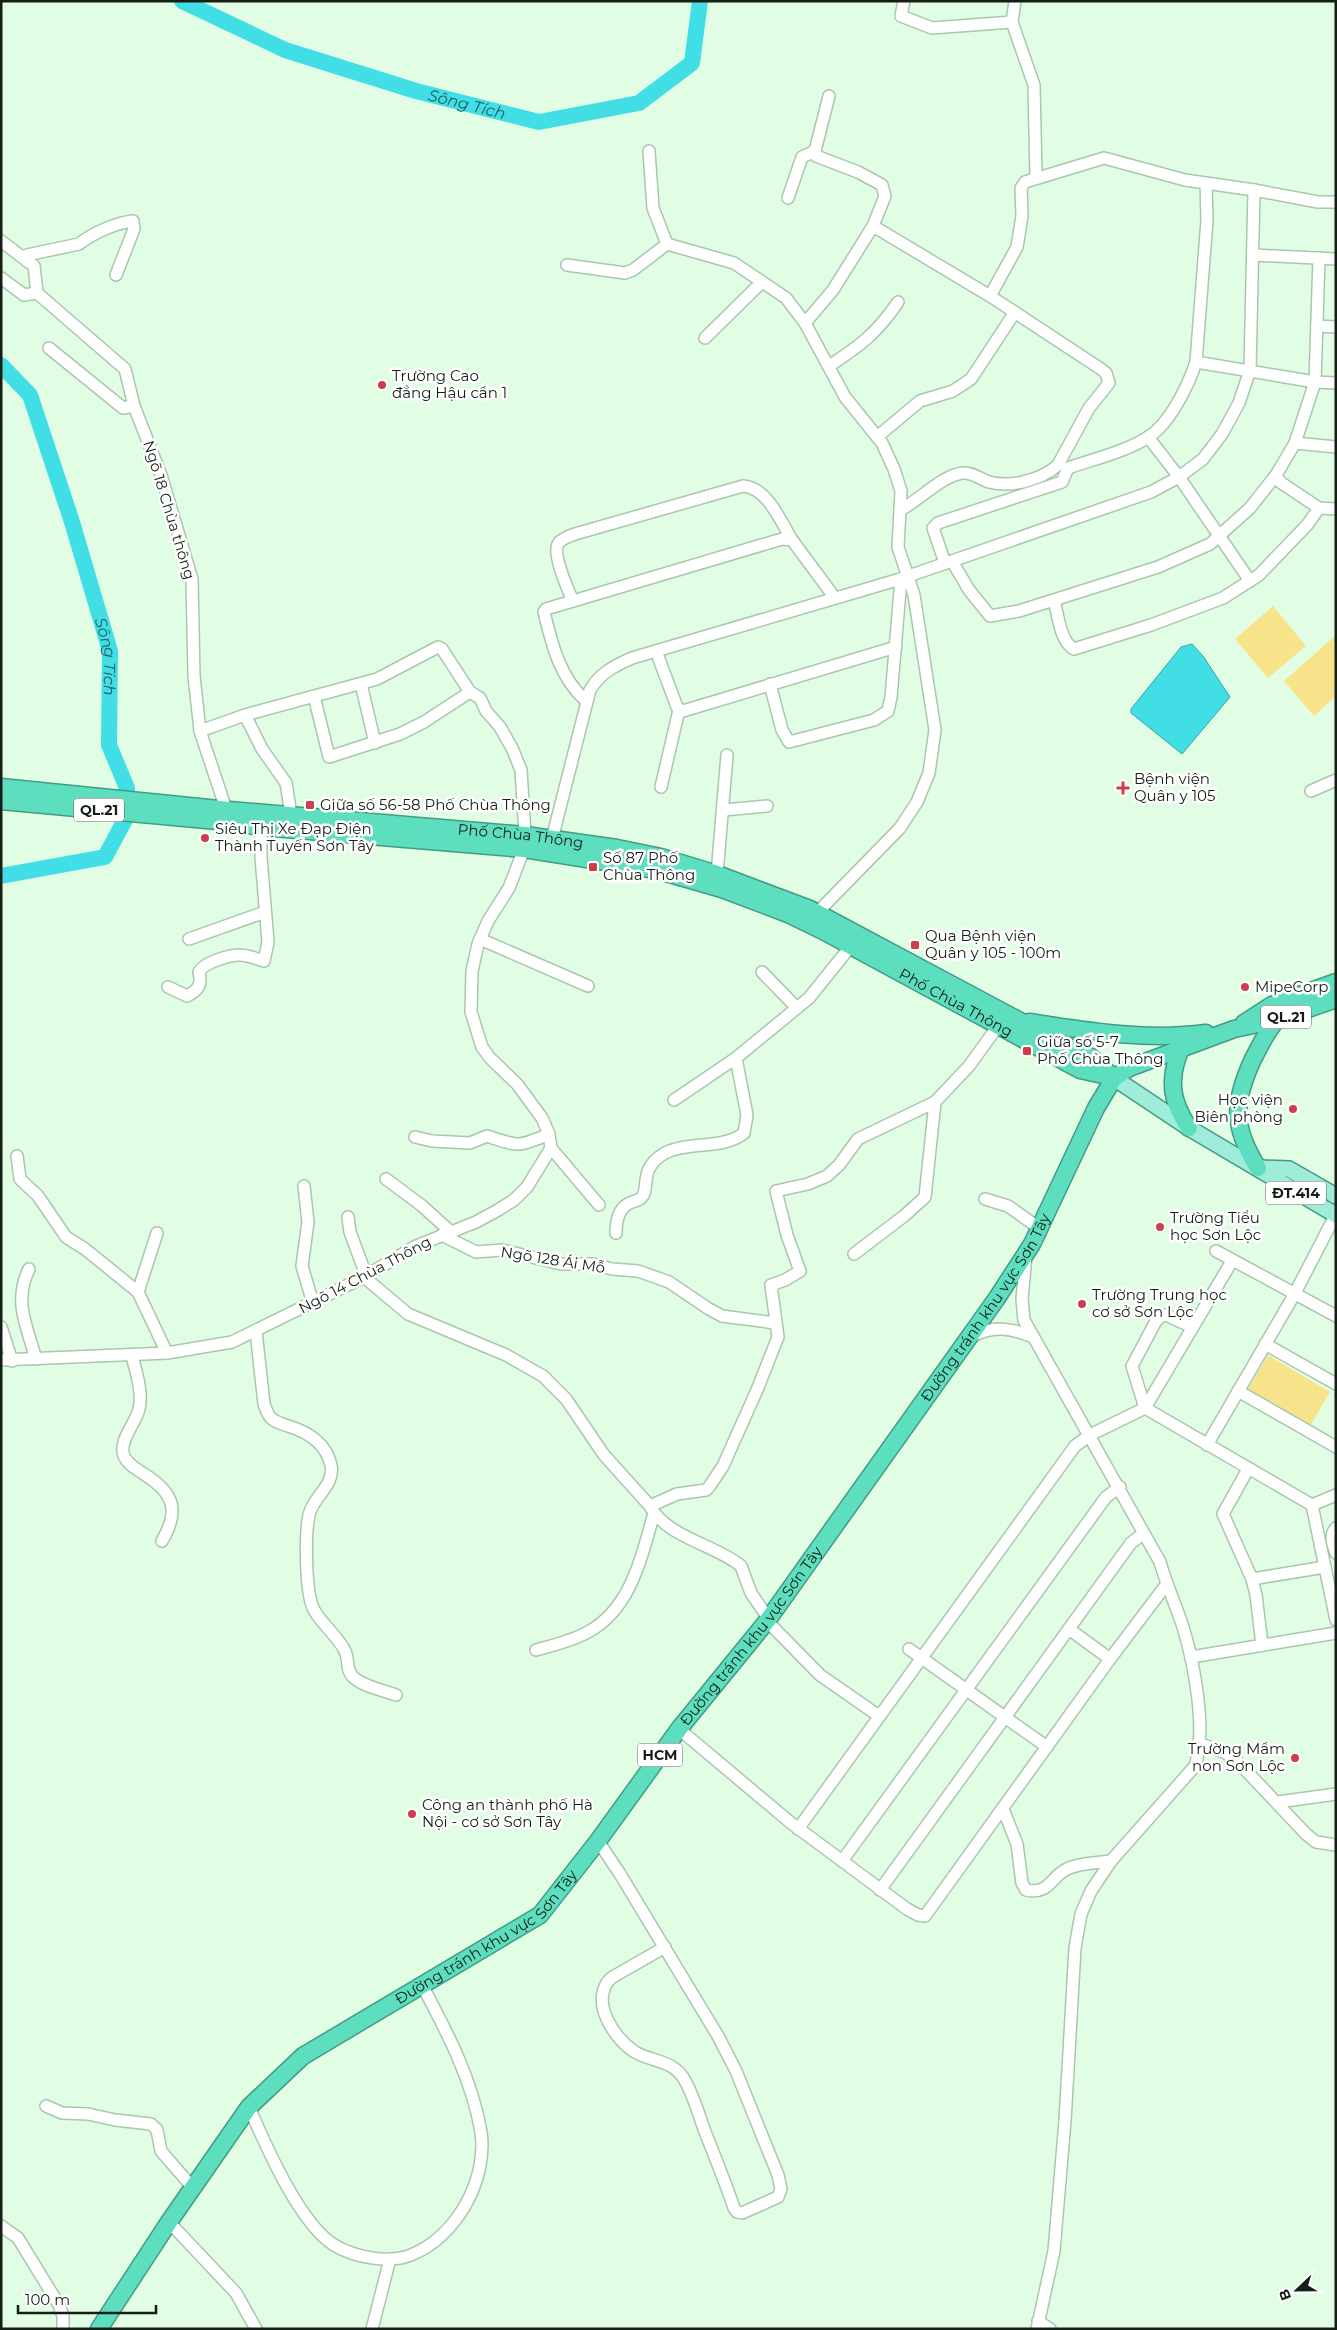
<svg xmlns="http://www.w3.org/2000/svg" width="1337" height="2330" font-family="Montserrat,sans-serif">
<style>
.green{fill:#f7e389}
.water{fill:#41dee5;stroke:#34a4a7}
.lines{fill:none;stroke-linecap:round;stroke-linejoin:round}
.river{stroke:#41dee5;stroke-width:16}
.minor-casing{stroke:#aac6ae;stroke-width:14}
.major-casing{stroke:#439b84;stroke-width:18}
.highway-casing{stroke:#439b84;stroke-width:19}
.minor{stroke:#fff;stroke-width:11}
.major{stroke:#9eecd9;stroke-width:15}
.highway{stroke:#5ddfbf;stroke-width:16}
.poi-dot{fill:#cd3d4a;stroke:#fff;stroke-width:2}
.labels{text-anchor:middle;stroke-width:5;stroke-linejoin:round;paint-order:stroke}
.shield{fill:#fff;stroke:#5a625b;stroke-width:1}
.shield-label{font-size:14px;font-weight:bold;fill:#141e15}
.poi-label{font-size:15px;fill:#141e15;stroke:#fff;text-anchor:start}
.street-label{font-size:15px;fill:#141e15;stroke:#fff}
.water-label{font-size:16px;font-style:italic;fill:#226063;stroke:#fff}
</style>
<rect width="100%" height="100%" fill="#e1fee5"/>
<g class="green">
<path d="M1273,606l33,40 -38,32 -33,-39z"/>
<path d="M1336,635v61l-22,20 -30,-35z"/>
<path d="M1268,1355l62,37 -20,34 -62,-37z"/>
</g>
<path class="water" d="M1192,644l11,12 27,41 -48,57 -51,-41v-4l50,-62z"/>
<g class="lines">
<g class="river">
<path id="s1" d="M182,1l103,49 131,41 123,31 100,-19 53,-40 8,-62"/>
<path id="s2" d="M1,365l29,30 42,127 38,129 -1,94 18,43v28l-22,41 -104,19"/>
</g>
<defs>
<g id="minor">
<path d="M904,1l-3,15 31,12 80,-6"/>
<path d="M1015,1l-3,21 22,63 2,93"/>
<path d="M829,96l-14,55 1,5 42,16 24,13 3,11 -12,30"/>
<path d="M649,151l4,57 14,36"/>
<path d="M788,198l14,-41 13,-6"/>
<path d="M1,241l33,25 3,27"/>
<path d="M667,244l67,19 52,35 19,25 40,74 37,46 12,26 7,22 -3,56 16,48 21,135 -6,43 -12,29 -17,26 -88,90"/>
<path d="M1253,255l83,4"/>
<path d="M1319,258l-4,124 -20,61 -19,32 4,7 39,26 17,1"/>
<path d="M27,261v-6l52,-11c14,-11 36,-21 54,-23l1,8 -18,46"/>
<path d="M567,265l58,8 8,-3 34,-26"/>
<path d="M1,278l23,17 13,-2 88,76 9,37 27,69 31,104 2,97 6,55 28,84"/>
<path d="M805,323l28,-33 40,-64 117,70 27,-49 5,-31 -1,-28 4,-6 79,-24 81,22 69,10 64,12h18"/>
<path d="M1317,326l19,1"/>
<path d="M705,338l57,-56"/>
<path d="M49,348l74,60 11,-2"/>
<path d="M1196,362l119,20 21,1"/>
<path d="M829,366c31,-20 48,-33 69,-64"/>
<path d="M877,437l43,-36 33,-10 18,-12 44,-67"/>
<path d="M1148,437l31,40 71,104"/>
<path d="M1295,443l41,4"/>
<path d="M900,510c19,-9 42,-35 63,-37 9,-1 17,6 26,9 22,6 52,-2 69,-17l31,-57 20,-25 -3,-10 -5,-4 -111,-73"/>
<path d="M952,561l17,29 21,26 29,-5 139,-44 52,-23 40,-36 26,-33"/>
<path d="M945,563l-12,-35 5,-5 124,-41 6,-14c26,-9 56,-16 79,-30 23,-14 41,-52 49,-76l11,-142 -1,-37"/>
<path d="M1054,600c4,14 6,42 20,49l77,-24 72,-27 36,-23 49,-51 11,-16"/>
<path d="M573,601c-5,-11 -21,-47 -15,-57 3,-5 11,-8 17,-10l168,-48c24,1 38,36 49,54"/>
<path d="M656,651l21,56 6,4 213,-64"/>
<path d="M361,684l14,59"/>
<path d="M770,684l12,46 7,12 85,-22 14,-9 3,-14 10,-118"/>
<path d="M314,696l15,61 71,-23 24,-12 46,-30"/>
<path d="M586,701c-26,-23 -34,-56 -42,-89l2,-3 236,-70 10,1 43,58"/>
<path d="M245,715l17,34 24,34 5,32"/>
<path d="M661,787l18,-77"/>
<path d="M1311,791l25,-11"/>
<path d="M724,810l43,-4"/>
<path d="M552,839l38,-149c10,-17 24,-24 42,-32l265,-78 254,-88 28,-15 24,-18 19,-25 17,-31 11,-33 4,-180"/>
<path d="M717,874l10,-119"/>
<path d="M189,939l76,-27"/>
<path d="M480,939l108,47"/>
<path d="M762,972l35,36"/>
<path d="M168,987l19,9c12,-6 15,-12 12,-24 5,-10 31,-17 41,-17 8,0 17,4 24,6l4,-19 -7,-85v-30"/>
<path d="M674,1100l62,-42 73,-60 41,-51"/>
<path d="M415,1137l17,4 38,2 17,-7c31,10 30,12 62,-2"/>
<path d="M551,1148l48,57"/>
<path d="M17,1156l3,23 18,17 28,41 19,12 53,43 29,61"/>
<path d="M386,1179l35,26 30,27"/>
<path d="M304,1186l4,36 -6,44 11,37"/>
<path d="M985,1199l23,7 31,22"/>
<path d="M348,1217l2,15 16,43"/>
<path d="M616,1233c0,-12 2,-25 14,-30 3,-2 8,-2 11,-5 10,-9 -4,-29 24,-45 23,-12 58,-3 79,-20l3,-18 -11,-57"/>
<path d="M442,1235l34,17 26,-2 59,14h32l19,5 26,2 31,11 40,27 13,7 53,7"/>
<path d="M1216,1251l120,65"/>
<path d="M854,1254l50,-38 21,-19 10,-95"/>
<path d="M1026,1256l-4,43 2,21 136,242c6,22 16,43 23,65 11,36 24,103 12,139l-84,95 -20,30 -10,23 -6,34 -10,173 -11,130 -17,78"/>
<path d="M29,1269c-16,32 -2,58 7,90"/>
<path d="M364,1277l44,37 98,41 37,21 23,23 38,56 46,51c16,31 66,39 91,60l10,27 15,22 1,6 53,54 59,41"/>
<path d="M138,1292l19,-59"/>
<path d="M1,1327l11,34"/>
<path d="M1192,1327l-26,-12 -5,1 -5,5 -24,45 13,42 167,97 24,115"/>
<path d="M256,1331l8,73c2,5 3,10 7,14 4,4 11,6 17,8 20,6 38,17 43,39 4,21 -18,31 -22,50 -4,19 -4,78 5,95 8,14 22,25 30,39 6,10 1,20 9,28 11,10 30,13 43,18"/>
<path d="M971,1337c22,-12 40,-9 62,0"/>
<path d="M1265,1344l71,40"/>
<path d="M132,1356c4,16 11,36 7,53 -3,14 -21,32 -15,47 4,9 13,13 20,18 30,19 36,36 18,67"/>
<path d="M1,1360l166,-7 65,-11 132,-65 52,-31 60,-24 22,-12 16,-10 13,-13 24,-39 -2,-14 -7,-16 -25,-34 -27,-26 -8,-11 -11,-35 1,-41 6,-27 10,-23 21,-33 15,-39 1,-14 -4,-65 -9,-22 -12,-21 -14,-16 -6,-13 -10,-6 -28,-43 -4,-2 -61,32 -132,36 -45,16"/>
<path d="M1238,1391l98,56"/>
<path d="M1207,1445l87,-150 42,-81"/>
<path d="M1248,1469l-25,45 29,65 4,16 6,50"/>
<path d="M1312,1505l24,-10"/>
<path d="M650,1506l27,-12 29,-4 3,-3 14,-21 34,-76 21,-53 -7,-52 14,-5 15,-9 -13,-36 -11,-44 32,-7 19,-8 12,-11 19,-26 77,-37 34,-36 29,-40"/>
<path d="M1336,1528c-7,7 -3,17 0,25"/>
<path d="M1252,1579l73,-12"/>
<path d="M1069,1629l41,30"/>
<path d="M909,1649l138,98"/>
<path d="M536,1650c18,-5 36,-9 52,-18 43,-23 54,-76 66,-119"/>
<path d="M1191,1657l145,-24"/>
<path d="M679,1729l112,94 116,86 11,6 7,1 185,-257 56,-74"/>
<path d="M1201,1744l25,9 11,8 69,73 10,8 20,3"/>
<path d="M1278,1802l58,-8"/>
<path d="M1003,1809l14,35 5,39 4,7c24,5 25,-14 41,-21 12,-6 30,-6 44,-8"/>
<path d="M798,1829l277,-383 15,-11 55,-27 87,-147"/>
<path d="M598,1841l22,33 98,162 18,35 42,104 3,14 -3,8 -36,16 -5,-1 -3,-4c-9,-27 -20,-53 -30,-79 -6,-17 -11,-35 -20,-50 -11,-19 -32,-17 -49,-27 -22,-14 -46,-52 -24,-74l54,-31"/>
<path d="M842,1861l264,-364 14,-10"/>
<path d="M880,1890l251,-347 12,-9"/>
<path d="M46,2106l16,7 26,1 27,6 36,4 6,6 4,21 32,37"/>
<path d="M249,2107c16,37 50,116 85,138 20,12 54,19 77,10 45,-18 77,-75 70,-123 -9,-53 -34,-100 -59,-147"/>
<path d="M169,2222l67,71 20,36"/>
<path d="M1,2226l17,12 41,67 4,11v13"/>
<path d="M1038,2321l12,8"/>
<path d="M372,2329l18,-70"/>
</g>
<g id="major">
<path d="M1114,1078l75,50 147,87"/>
<path d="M1260,1168l29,1 47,27"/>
</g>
<g id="highway">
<path id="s3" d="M1,787l228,23 296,25 92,13 44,9 56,17 93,35 255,136 26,12 23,21"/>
<path id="s4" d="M1,801l227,21 33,5 263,22 132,21 66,19 66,25 35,17 257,139 32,7"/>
<path d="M1029,1022c59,9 118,19 177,11"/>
<path d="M1244,1023l28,-18 64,-23"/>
<path d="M1180,1050c-12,31 -9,51 9,78"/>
<path d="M1258,1168c-26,-41 -25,-66 -5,-109 7,-13 14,-29 24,-39l-1,-5"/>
<path id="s5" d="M99,2329l70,-107 80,-115 54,-51 237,-141 58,-74 81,-112 88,-108 230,-323 35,-54 64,-136 18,-30 15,-10 105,-39 43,-9 59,-21"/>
</g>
</defs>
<use href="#minor" class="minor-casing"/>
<use href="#major" class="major-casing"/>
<use href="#highway" class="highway-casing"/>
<use href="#minor" class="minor"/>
<use href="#major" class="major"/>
<use href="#highway" class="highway"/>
</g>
<g class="poi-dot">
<circle cx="382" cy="385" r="5"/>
<path d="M1120.5 780.5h5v5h5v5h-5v5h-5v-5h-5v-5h5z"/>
<rect x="305" y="800" width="10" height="10" rx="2.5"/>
<circle cx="205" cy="838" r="5"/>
<rect x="588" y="862" width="10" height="10" rx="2.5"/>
<rect x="910" y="940" width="10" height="10" rx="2.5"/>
<circle cx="1245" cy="987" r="5"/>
<rect x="1022" y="1046" width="10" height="10" rx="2.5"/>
<circle cx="1293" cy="1109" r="5"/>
<circle cx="1160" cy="1227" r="5"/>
<circle cx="1082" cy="1304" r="5"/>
<circle cx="1295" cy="1758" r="5"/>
<circle cx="412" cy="1814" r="5"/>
</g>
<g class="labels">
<g class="shield">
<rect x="74" y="798.5" width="50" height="23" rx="4"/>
<rect x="1261" y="1005.5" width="50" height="23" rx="4"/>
<rect x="1266" y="1181.5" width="60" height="23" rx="4"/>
<rect x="637.5" y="1743.5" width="45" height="23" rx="4"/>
</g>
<g class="shield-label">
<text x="99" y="815">QL.21</text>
<text x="1286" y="1022">QL.21</text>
<text x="1296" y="1198">ĐT.414</text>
<text x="660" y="1760">HCM</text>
</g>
<g class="poi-label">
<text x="392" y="381">Trường Cao<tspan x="392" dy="17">đẳng Hậu cần 1</tspan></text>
<text x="1134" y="784">Bệnh viện<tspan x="1134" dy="17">Quân y 105</tspan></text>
<text x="320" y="810">Giữa số 56-58 Phố Chùa Thông</text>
<text x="215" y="834">Siêu Thị Xe Đạp Điện<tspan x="215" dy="17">Thành Tuyến Sơn Tây</tspan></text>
<text x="603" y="863">Số 87 Phố<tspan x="603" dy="17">Chùa Thông</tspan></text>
<text x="925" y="941">Qua Bệnh viện<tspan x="925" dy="17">Quân y 105 - 100m</tspan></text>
<text x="1255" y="992">MipeCorp</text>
<text x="1037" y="1047">Giữa số 5-7<tspan x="1037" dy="17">Phố Chùa Thông</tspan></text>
<text x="1283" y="1105" text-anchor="end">Học viện<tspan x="1283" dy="17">Biên phòng</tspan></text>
<text x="1170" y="1223">Trường Tiểu<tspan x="1170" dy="17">học Sơn Lộc</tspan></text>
<text x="1092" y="1300">Trường Trung học<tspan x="1092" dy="17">cơ sở Sơn Lộc</tspan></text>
<text x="1285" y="1754" text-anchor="end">Trường Mầm<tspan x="1285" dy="17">non Sơn Lộc</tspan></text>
<text x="422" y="1810">Công an thành phố Hà<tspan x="422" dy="17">Nội - cơ sở Sơn Tây</tspan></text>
</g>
<g class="street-label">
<text transform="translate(169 510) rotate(73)" y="5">Ngõ 18 Chùa thông</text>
<text dy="5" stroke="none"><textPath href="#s3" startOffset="522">Phố Chùa Thông</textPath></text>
<text dy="5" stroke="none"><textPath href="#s4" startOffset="988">Phố Chùa Thông</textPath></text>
<text transform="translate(553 1260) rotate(9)" y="5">Ngõ 128 Ái Mỗ</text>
<text transform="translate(365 1275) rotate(-28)" y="5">Ngõ 14 Chùa Thông</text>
<text dy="5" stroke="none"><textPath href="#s5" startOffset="1372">Đường tránh khu vực Sơn Tây</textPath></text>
<text dy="5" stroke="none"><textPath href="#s5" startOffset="968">Đường tránh khu vực Sơn Tây</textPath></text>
<text dy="5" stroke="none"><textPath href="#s5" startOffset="562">Đường tránh khu vực Sơn Tây</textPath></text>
</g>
<g class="water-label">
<text dy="6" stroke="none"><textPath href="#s1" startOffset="304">Sông Tích</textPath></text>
<text dy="6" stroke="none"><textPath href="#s2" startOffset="315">Sông Tích</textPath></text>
</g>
</g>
<rect width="1337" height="2330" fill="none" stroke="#141e15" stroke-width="5"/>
<g transform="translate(1297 2290) rotate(248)" stroke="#ffffff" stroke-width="4" paint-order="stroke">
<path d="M0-4L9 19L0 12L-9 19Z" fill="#141e15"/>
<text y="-8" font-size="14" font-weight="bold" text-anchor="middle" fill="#141e15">B</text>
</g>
<path d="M18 2305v8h138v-8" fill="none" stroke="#141e15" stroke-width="2.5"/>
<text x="25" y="2305" font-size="15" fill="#141e15" stroke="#ffffff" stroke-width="4" paint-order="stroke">100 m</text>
</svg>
